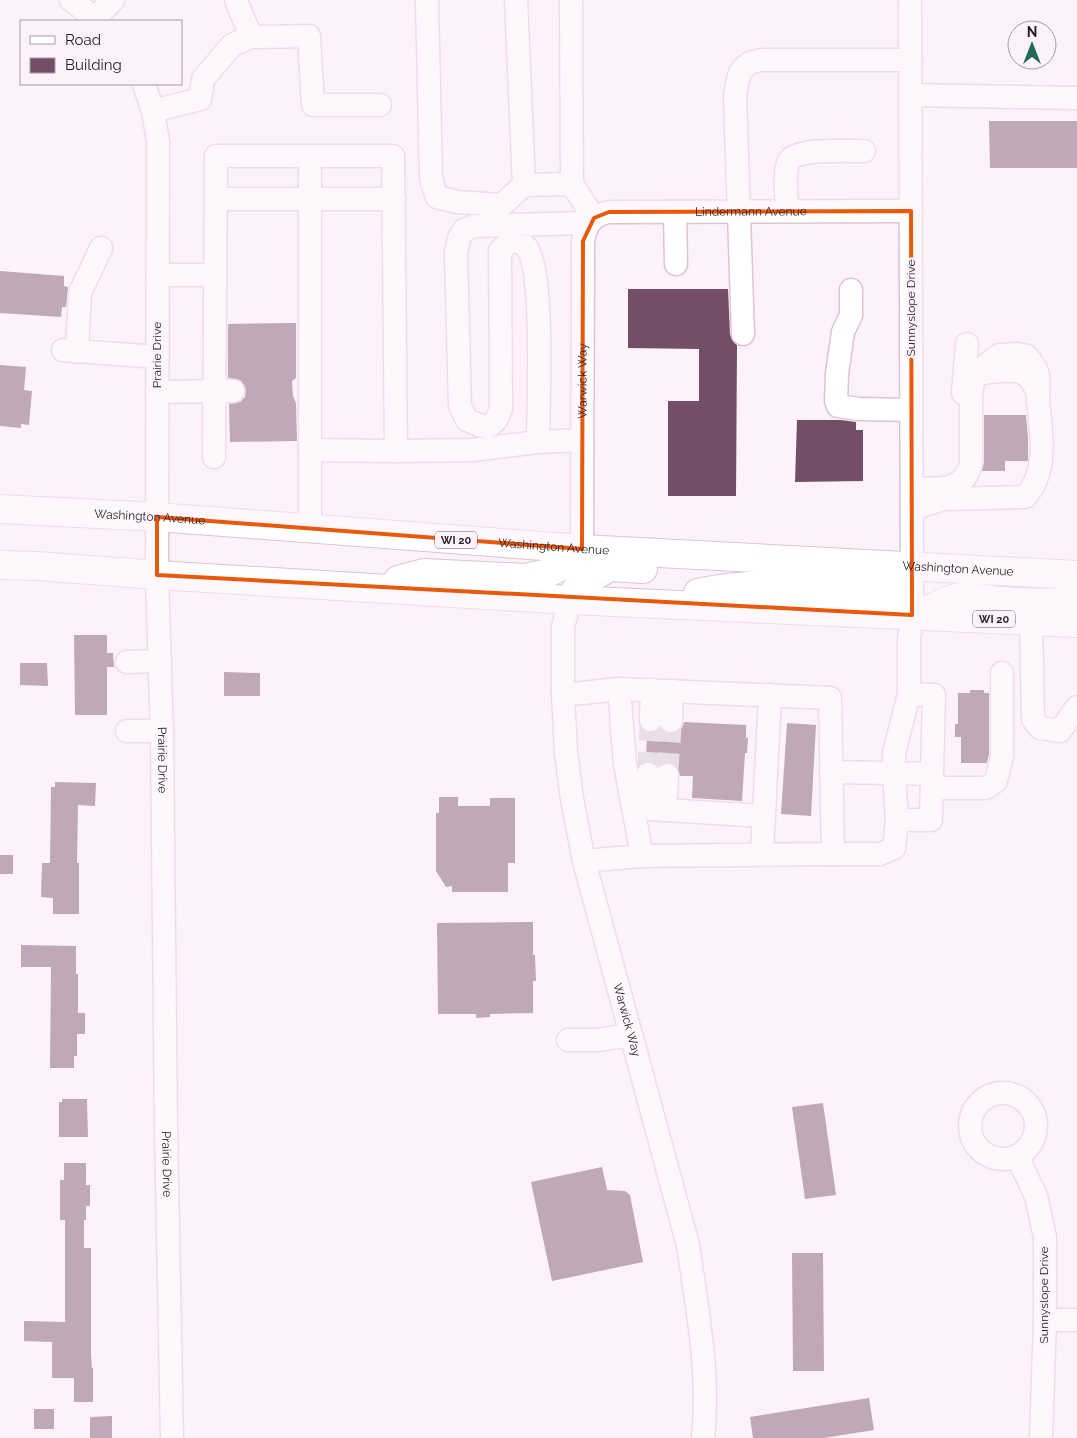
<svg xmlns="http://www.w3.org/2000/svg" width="1077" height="1438" font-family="Raleway,sans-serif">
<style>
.building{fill:#734e68}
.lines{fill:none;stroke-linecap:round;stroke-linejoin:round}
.minor-tunnel{stroke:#d3c7cf;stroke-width:22;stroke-dasharray:22 11;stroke-linecap:butt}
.minor-casing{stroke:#dfc2d6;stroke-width:25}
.major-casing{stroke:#dfc2d6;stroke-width:30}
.minor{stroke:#fff;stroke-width:22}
.major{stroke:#fff;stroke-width:28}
.marked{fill:none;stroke:#e8590c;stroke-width:4;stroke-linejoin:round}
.labels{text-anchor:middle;stroke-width:5;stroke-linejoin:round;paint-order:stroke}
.shield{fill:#fef2fa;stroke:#685c64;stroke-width:1}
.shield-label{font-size:11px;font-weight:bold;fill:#271c23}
.street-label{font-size:12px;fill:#271c23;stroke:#fef2fa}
</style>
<rect width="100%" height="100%" fill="#fef2fa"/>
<g class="building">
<path d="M989,121h88v47h-87z"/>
<path d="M0,271l64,5v10l4,1 -2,20h-4l-1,10 -61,-4z"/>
<path d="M628,289h100l2,45 2,6 5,5 -1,151h-68v-95h31v-52l-71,-1z"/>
<path d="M296,323v55l-4,3 1,15 3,7 1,38 -67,1 -1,-38 11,-2 5,-5 1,-7 -2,-5 -4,-5 -12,-2v-54z"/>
<path d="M0,365l26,2 -2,23 8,1 -3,34 -8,-1v4l-21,-2z"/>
<path d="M984,415h42l2,23v23h-23v10h-23l2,-9z"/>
<path d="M797,420h44l15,2v8h7v51l-68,1z"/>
<path d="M74,635h33v18h6l1,14h-7v48h-32z"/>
<path d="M20,663h27l1,23 -28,-1z"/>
<path d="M224,672l36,1v23h-36z"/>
<path d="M970,690h14v3h5v61l-2,9h-26v-26h-6v-13h3v-31h12z"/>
<path d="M684,722l62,3v13h2l-1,15h-2l-3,48 -50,-3 1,-22h-13l-2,-7 -4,-5 -6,-2 -6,1 -4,3 -3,-3 -9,-2 1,-29h10l4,-4 4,4 5,2 7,-1 5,-5z"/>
<path d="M787,723l29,2 -5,91 -30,-2z"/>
<path d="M55,782l41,1 -1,23 -17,-1 -1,58h2v51h-26v-16l-12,-1 1,-34h8l1,-76h4z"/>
<path d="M439,797h19v9h32v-8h25v65h-7v29h-56v-6l-6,1 -10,-16v-58h3z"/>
<rect x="0" y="855" width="13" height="19"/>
<path d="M533,922v33h2l1,26h-3v32l-43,1v3l-14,1v-4h-38l-1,-91z"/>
<path d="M21,945l55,1v28h2v39h7v21h-8v22h-3v12h-24l1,-101h-30z"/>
<path d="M62,1099h25l1,38h-29v-35h3z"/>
<path d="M823,1103l13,92 -31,4 -13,-92z"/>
<path d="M64,1163h22v22h4v21h-4v14h-2v28h7v106l1,14h1v34h-19v-24h-22v-36l-28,-1v-20l41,1v-102h-5v-40h4z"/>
<path d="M602,1167l5,23 18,1 5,4 13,67 -91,19 -21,-99z"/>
<path d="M792,1253h31l1,118h-31z"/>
<path d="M869,1398l5,32 -50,8h-71l-3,-21z"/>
<rect x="34" y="1409" width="20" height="20"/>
<path d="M112,1416v22h-22v-21z"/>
</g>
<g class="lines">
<g class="minor-tunnel">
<path d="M648,774l3,-54"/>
<path d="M667,775l4,-54"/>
</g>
<defs>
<g id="minor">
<path d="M71,0l28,21"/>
<path d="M236,0l15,37"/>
<path d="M427,0l4,179 6,18 20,5 45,3 22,-20 48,-1"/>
<path d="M516,0l8,185"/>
<path d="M571,0l1,184 22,34"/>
<path d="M95,18l18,-18"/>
<path id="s1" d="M144,84l9,27 5,30 -1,434 5,161 4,392 6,310"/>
<path d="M910,95l167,3"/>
<path d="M153,111l47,-12 3,-20 29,-34 19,-8 58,-1 4,69h67"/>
<path d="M310,157v372"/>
<path d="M216,199h178"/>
<path d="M787,211c0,-13 -4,-40 2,-50 6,-13 61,-10 75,-10"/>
<path d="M675,212l1,52"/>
<path d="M158,275h57"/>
<path d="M851,290v25l-8,17 -6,42 -1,27 2,5 21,3 52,1"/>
<path d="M743,334l-8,-238c3,-20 3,-32 26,-36h149"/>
<path d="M63,350l94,7"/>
<path d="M77,352l3,-59 21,-45"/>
<path d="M977,374c11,-2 37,-6 47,0 7,3 11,13 14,19"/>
<path d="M157,392l76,-1"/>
<path d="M963,393l4,-49"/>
<path d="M538,442c0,-34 7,-174 -12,-195 -4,-6 -11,-6 -17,-5l-9,9 1,158 -5,11 -7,6h-8l-14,-6 -7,-14 -4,-153 3,-15 5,-8 10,-4 114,-3"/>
<path d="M396,451l76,-1 66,-8 44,-2"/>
<path d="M214,457l2,-301h177l3,295 -86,-1"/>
<path d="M912,488c24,1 54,5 59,-26v-66l2,-14 4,-8 14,-13 9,-6 17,-1 10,2c4,5 8,10 10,16 3,8 1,19 1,28 3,32 11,71 -13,97l-82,2 -31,10"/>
<path id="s2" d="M582,549l1,-308c3,-16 9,-26 26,-29l302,-1"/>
<path id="s3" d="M570,600l-7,27v68l3,57 6,47 12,62 104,384c9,62 22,130 15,193"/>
<path d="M1031,621l2,98 7,9 20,3 17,-24"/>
<path d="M127,662l33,-1"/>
<path d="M619,689l211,9 3,156 -191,2"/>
<path d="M909,694l25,1 -2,79 -38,-1v-20l15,-59v-55l3,-24 -2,-615"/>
<path d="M563,695l56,-6 6,75 17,92 -58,5"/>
<path d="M651,720l1,-30"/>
<path d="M671,721l1,-30"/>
<path d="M127,731h35"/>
<path d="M831,772l63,1 3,47 -3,28 -14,6h-47"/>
<path d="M932,788h54l10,-7 6,-25v-83"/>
<path d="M633,808l131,8"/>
<path d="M645,809l3,-35"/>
<path d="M665,810l2,-35"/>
<path d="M897,820h34l1,-46"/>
<path d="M762,854l8,-159"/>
<path d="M568,1040h30l33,-5"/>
<circle cx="1003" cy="1126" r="33"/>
<path d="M1017,1156l19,40 9,41v83l-4,118"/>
<path d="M1045,1320h32"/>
</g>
<g id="major">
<path id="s4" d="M0,509l157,8 425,32 495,26"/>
<path d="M0,565l37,1 120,9 413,25 507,23"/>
<path d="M398,580l26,-7 102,5 22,-5 23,-12 11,-12"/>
<path d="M698,593c62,-14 127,-6 190,-2l10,-1 6,-3 8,-20"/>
<path d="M570,600l9,-15 31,-18 33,2"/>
<path d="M922,612c14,-4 24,-13 39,-15 13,0 26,2 39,4 26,2 51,3 77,0"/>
</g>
</defs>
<use href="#minor" class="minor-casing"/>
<use href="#major" class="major-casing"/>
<use href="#minor" class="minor"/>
<use href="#major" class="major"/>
</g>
<path d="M0 0H1077V1438H0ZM911,211l1,404 -755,-40v-58l425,32 1,-308 11,-23 15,-6z" fill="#fef2fa" fill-opacity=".55" fill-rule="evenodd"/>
<path class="marked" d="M911,211l1,404 -755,-40v-58l425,32 1,-308 11,-23 15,-6z"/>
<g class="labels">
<g class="shield">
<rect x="435" y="531.5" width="42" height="17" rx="4"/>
<rect x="973" y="610.5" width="42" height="17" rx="4"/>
</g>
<g class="shield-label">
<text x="456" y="544">WI 20</text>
<text x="994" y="623">WI 20</text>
</g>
<g class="street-label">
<text dy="4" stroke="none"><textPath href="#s2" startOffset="492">Lindermann Avenue</textPath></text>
<text transform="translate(911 308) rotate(-90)" y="4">Sunnyslope Drive</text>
<text transform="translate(157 355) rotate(-90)" y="4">Prairie Drive</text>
<text dy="4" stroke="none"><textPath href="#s2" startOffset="168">Warwick Way</textPath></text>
<text dy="4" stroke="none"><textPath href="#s4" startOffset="150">Washington Avenue</textPath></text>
<text dy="4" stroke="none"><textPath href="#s4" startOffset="555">Washington Avenue</textPath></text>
<text dy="4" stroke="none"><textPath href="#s4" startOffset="960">Washington Avenue</textPath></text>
<text dy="4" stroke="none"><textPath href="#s1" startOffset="678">Prairie Drive</textPath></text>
<text dy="4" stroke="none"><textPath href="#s3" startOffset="428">Warwick Way</textPath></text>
<text dy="4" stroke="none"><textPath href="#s1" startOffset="1082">Prairie Drive</textPath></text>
<text transform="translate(1044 1295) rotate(-90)" y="4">Sunnyslope Drive</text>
</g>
</g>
<rect x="20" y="20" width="162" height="65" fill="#fef2fa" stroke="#a89ca4"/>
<rect x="30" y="36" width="25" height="8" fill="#ffffff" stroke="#a89ca4"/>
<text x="65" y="45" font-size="15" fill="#271c23">Road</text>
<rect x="30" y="58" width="25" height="15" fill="#734e68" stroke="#a89ca4"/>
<text x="65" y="70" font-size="15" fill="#271c23">Building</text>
<g transform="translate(1032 45)"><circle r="24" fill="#fef2fa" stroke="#a89ca4"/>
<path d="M0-4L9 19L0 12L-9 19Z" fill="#246a5f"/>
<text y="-8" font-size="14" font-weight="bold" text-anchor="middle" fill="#271c23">N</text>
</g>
</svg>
